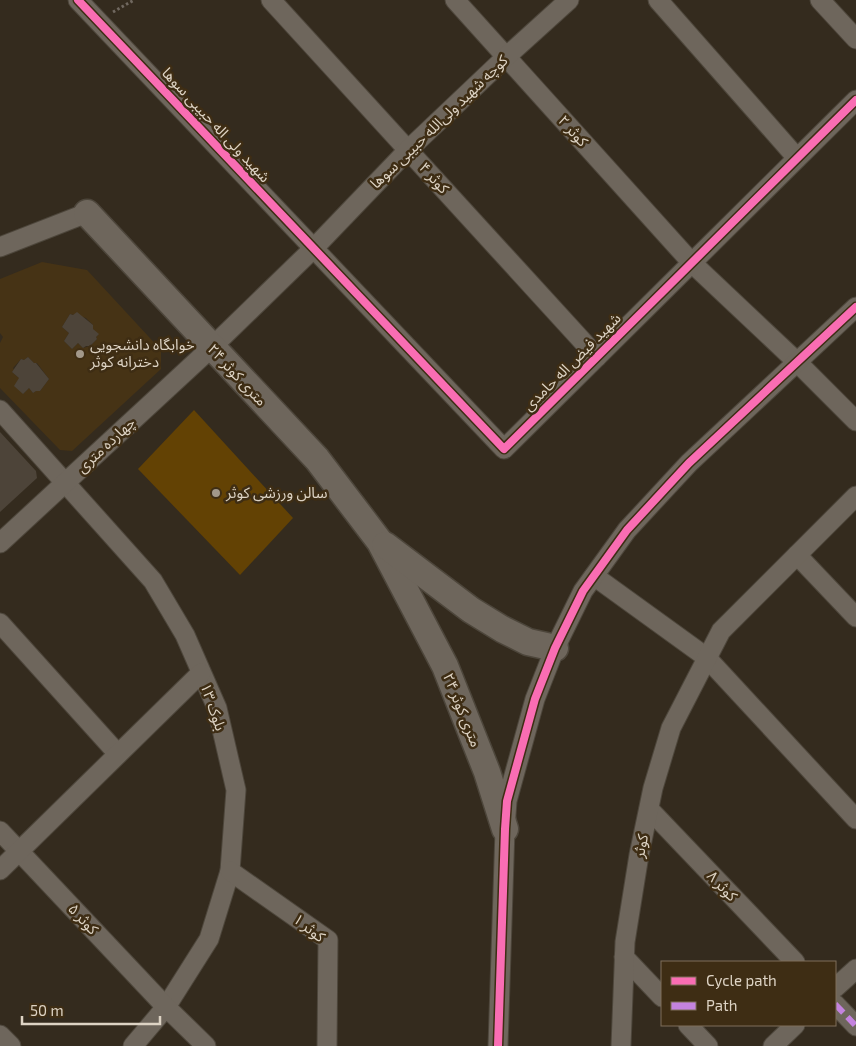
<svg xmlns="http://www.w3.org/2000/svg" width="856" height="1046" font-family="'Exo 2','Noto Sans Arabic',sans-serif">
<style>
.built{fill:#463315;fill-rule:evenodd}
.green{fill:#634204}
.building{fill:#4d4439}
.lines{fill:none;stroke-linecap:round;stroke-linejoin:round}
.street-casing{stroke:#4d463b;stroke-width:21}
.secondary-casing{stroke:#4d463b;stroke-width:29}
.path{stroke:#70685f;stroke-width:3;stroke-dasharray:2.5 2.5;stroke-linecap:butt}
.street{stroke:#6e665c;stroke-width:19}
.secondary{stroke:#6e665c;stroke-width:26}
.quiet{stroke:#c483df;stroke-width:6;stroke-dasharray:12 6;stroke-linecap:butt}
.cycleway-casing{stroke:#3e2d14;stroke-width:11}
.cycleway{stroke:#f96db3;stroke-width:8}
.poi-dot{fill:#a2988a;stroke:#3e2d14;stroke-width:2}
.labels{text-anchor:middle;stroke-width:5;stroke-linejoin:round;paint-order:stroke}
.street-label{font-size:15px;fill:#ddd3c4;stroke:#3e2d14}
.poi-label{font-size:15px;fill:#ddd3c4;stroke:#3e2d14;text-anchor:start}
</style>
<rect width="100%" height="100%" fill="#342b1e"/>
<path class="built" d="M42,262l45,8 74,80v19l-89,82 -12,-1 -60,-62v-45l3,-6 -3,-4v-54zM70,314l16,4 7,7v4l5,6 -2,2 1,2 -7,7 -7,2 -5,-5 -6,6 -8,-8 5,-8 -7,-6zM28,357l6,6h3l12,16 -9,12h-4l-3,2 -4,-5 -6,6 -4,-16 -7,-6 2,-2 -1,-2 8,-9 3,1z"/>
<path class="green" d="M194,410l99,108 -53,57 -102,-106z"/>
<g class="building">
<path d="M77,312l16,13v4l6,5 -3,3 1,2 -7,7h-4l-3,2 -5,-5 -6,6 -8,-8 5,-8 -7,-6 8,-13 3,1z"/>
<path d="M28,357l6,6h2l13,16 -9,12h-4l-3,2 -4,-5 -6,6 -9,-8 5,-8 -7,-6 9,-13 3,1z"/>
<path d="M0,432l36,39 1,7 -37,34z"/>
</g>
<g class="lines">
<defs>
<g id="street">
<path d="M78,0l426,449 352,-349"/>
<path d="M271,0l326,357"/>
<path d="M455,0l237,263 105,99 59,59"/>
<path d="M658,0l139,158"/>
<path d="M820,0l36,39"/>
<path d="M0,247l87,-34"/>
<path d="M0,410l153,171 32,54 32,73 19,82 -6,81 -21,68 -43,68 -33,39"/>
<path d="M0,543l211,-195 103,-100 94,-98 98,-93 63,-57"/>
<path d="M797,555l59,62"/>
<path d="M594,576l112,81 150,162"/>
<path d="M0,623l118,131"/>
<path d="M649,809l146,153"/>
<path d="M0,831l166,176 40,39"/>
<path d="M0,870l201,-197"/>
<path d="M230,871l98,69 -1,106"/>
<path d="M624,957l38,40"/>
<path d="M835,988l21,-19"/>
<path d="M835,1004l21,22"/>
<path d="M688,1025l20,21"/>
<path d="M0,1035l11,11"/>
<path d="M498,1046l7,-217 2,-28 28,-102 20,-51 28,-57 44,-61 62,-67 167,-156"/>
<path d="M621,1046l4,-104 14,-87 14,-67 18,-60 50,-97 135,-135"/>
<path d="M773,1046l22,-21"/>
</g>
<g id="secondary">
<path d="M87,213l230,246 63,83 65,124 42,106 18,57"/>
<path d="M385,545l86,65 31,19 26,13 27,6"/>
</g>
</defs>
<use href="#street" class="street-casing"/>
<use href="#secondary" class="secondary-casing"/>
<path class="path" d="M113,12l21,-12"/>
<use href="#street" class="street"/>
<use href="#secondary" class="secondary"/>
<path class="quiet" d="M835,1004l20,21"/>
<defs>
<g id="cycleway">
<path d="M78,0l426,449 352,-349"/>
<path d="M498,1046l7,-217 2,-28 28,-102 20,-51 28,-57 44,-61 62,-67 167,-156"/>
</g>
</defs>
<use href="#cycleway" class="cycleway-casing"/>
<use href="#cycleway" class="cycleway"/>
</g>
<g class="poi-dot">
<circle cx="80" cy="354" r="5"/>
<circle cx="216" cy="493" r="5"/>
</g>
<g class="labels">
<g class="street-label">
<text transform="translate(439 122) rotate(-44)" y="5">کوچه شهید ولی‌الله حبیبی سوها</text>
<text transform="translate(216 125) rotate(47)" y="5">شهید ولی اله حبیبی سوها</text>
<text transform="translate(573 131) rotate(48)" y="5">کوثر ۲</text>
<text transform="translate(434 178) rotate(48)" y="5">کوثر ۴</text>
<text transform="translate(572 362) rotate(-45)" y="5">شهید فیض اله حامدی</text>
<text transform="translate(237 375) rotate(47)" y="5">۲۴ متری کوثر</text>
<text transform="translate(106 445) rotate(-43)" y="5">چهارده متری</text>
<text transform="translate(213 707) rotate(71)" y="5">بلوک ۱۳</text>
<text transform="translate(462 710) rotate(68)" y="5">۲۴ متری کوثر</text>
<text transform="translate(641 846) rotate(-79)" y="5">کوثر</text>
<text transform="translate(722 886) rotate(46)" y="5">کوثر ۸</text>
<text transform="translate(83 919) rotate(47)" y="5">کوثر ۵</text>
<text transform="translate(309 928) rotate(38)" y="5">کوثر ۱</text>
</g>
<g class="poi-label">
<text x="90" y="350">خوابگاه دانشجویی<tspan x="90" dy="17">دخترانه کوثر</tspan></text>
<text x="226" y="498">سالن ورزشی کوثر</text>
</g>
</g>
<rect x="661" y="961" width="175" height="65" fill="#3e2d14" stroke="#7e6f5a"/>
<rect x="671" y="977" width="25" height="8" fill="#f96db3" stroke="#7e6f5a"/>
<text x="706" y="986" font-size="15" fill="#ddd3c4">Cycle path</text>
<rect x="671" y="1002" width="25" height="8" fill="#c483df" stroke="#7e6f5a"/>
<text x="706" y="1011" font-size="15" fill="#ddd3c4">Path</text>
<path d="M22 1016v8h138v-8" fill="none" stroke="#ddd3c4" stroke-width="2.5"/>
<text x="30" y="1016" font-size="15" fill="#ddd3c4" stroke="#3e2d14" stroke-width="4" paint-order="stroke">50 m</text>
</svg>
